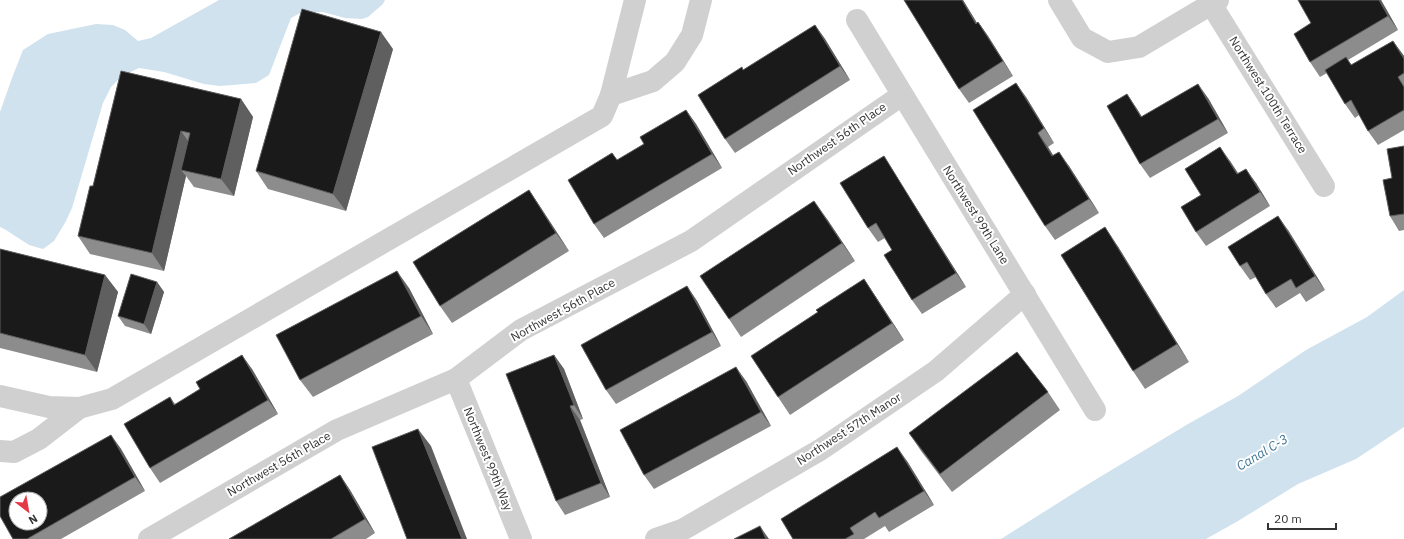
<svg xmlns="http://www.w3.org/2000/svg" width="1404" height="539" font-family="'IBM Plex Sans',sans-serif">
<style>
.water{fill:#cfe2ee}
.lines{fill:none;stroke-linecap:round;stroke-linejoin:round}
.minor{stroke:#d0d0d0;stroke-width:22}
.wall{fill:#8c8c8c}
.shaded-wall{fill:#5f5f5f}
.building{fill:#1a1a1a;stroke:#5f5f5f;fill-rule:evenodd}
.labels{text-anchor:middle;stroke-width:4;stroke-linejoin:round;paint-order:stroke}
.street-label{font-size:12px;fill:#333;stroke:#fff}
.water-label{font-size:13px;font-style:italic;fill:#3f7597;stroke:#fff}
</style>
<rect width="100%" height="100%" fill="#fff"/>
<g class="water">
<path d="M219,0h166l-2,4 -15,13 -6,2 -17,-1 -22,-6h-21l-11,6 -22,57 -13,8 -36,3 -16,-2 -40,-12 -25,-4 -17,8 -11,11 -8,16 -31,105 -6,13 -12,20 -11,8 -14,-4 -23,-15 -6,-3v-115l12,-34 11,-28 25,-16 48,-10 17,1 12,5 13,11 13,-3z"/>
<path d="M1404,290v137l-48,32 -58,25 -60,37 -32,18h-205l84,-53 103,-62 50,-28 68,-46 61,-33z"/>
</g>
<g class="lines">
<g class="minor">
<path d="M1059,0l23,38 26,14 31,-5 79,-47"/>
<path d="M1211,4l113,182"/>
<path d="M857,20l238,390"/>
<path d="M611,95l42,-14 22,-19 17,-27 9,-35"/>
<path d="M456,379l65,160"/>
<path d="M0,396l49,11 30,1 33,-9 490,-283 9,-21 24,-95"/>
<path d="M0,451l14,1 25,-13 40,-31"/>
<path d="M149,539l188,-109 119,-51 65,-49 170,-89 211,-146"/>
<path d="M656,539l26,-9 138,-80 116,-79 89,-77"/>
</g>
</g>
<g class="wall">
<path d="M904,0h59l14,23 1,-1 10,14 25,40 -44,27 -10,-14z"/>
<path d="M1298,0h83l17,30 -50,30 4,5 41,-24 11,15v74l-26,15 -10,-14 -9,-16 -4,3 -10,-14 -18,-31 -7,4 -10,-15 1,-39z"/>
<path d="M815,25l10,14 25,41 -115,73 -10,-14 18,-69z"/>
<path d="M393,49l-47,162 -78,-22 -12,-18z"/>
<path d="M121,71l120,28 12,18 -19,79 -40,-9 -8,-11 -22,95 -74,-17 -12,-18 15,-50z"/>
<path d="M1127,94l10,15 5,8 66,-19 20,35 -78,45 -10,-14z"/>
<path d="M1026,97l28,46 -6,4 5,8 16,11 30,47 -44,27 -10,-14z"/>
<path d="M686,110l10,14 26,44 -118,70 -10,-14 18,-71 5,7 27,-16z"/>
<path d="M1404,146v84l-5,1 -9,-15 2,-38z"/>
<path d="M1230,161l8,12 18,10 14,23 -64,40 -10,-14 5,-37z"/>
<path d="M893,171l73,116 -44,27 -10,-14 -20,-50 -7,-12 -7,4 -10,-14z"/>
<path d="M529,190l12,18 28,43 -117,72 -12,-17z"/>
<path d="M827,219l28,42 -114,76 -12,-18z"/>
<path d="M1288,230l37,60 -19,12 -6,-9 -24,15 -10,-14 -10,-17 -6,3 -10,-14z"/>
<path d="M1117,245l72,117 -44,27 -12,-18z"/>
<path d="M0,249l105,26 13,17 -21,80 -97,-24z"/>
<path d="M864,279l40,61 -114,75 -12,-18 40,-85z"/>
<path d="M157,282l7,10 -13,42 -26,-8 -7,-10z"/>
<path d="M687,286l10,15 24,45 -105,58 -10,-14z"/>
<path d="M409,288l24,46 -120,63 -13,-17z"/>
<path d="M554,355l10,14 19,50 -3,1 30,77 -45,18 -9,-14z"/>
<path d="M252,369l26,45 -118,69 -10,-15 20,-71 5,7z"/>
<path d="M746,381l25,45 -117,63 -10,-14z"/>
<path d="M1048,392l12,18 -108,82 -31,-41 -12,-18z"/>
<path d="M111,435l10,14 24,42 -84,48h-48z"/>
<path d="M907,461l27,44 -45,27 -4,-6 -21,13h-71z"/>
<path d="M340,475l10,15 25,43 -9,6h-137z"/>
</g>
<g class="shaded-wall">
<path d="M962,0h1l23,38 -10,-14z"/>
<path d="M1379,0h2l17,30 -10,-14z"/>
<path d="M978,22l10,14 25,40 -10,-15z"/>
<path d="M815,25l10,14 25,41 -10,-14z"/>
<path d="M381,32l12,17 -47,162 -13,-17z"/>
<path d="M1393,41l11,15v3z"/>
<path d="M1016,83l10,14 28,46 -10,-15z"/>
<path d="M1198,84l10,14 20,35 -10,-14z"/>
<path d="M1127,94l10,15 14,23 -10,-15z"/>
<path d="M241,99l12,18 -19,79 -13,-17z"/>
<path d="M686,110l10,14 26,44 -10,-14z"/>
<path d="M181,131l12,17 -12,22 5,6 -22,95 -12,-18z"/>
<path d="M1038,133l10,14 14,23 -10,-14z"/>
<path d="M1220,147l10,14 17,27 -10,-14z"/>
<path d="M1059,152l10,14 30,47 -10,-14z"/>
<path d="M884,156l9,15 73,116 -10,-14z"/>
<path d="M1246,169l10,14 14,23 -10,-14z"/>
<path d="M529,190l12,18 28,43 -13,-18z"/>
<path d="M814,201l13,18 28,42 -13,-18z"/>
<path d="M1278,216l10,14 37,60 -10,-14z"/>
<path d="M1105,227l12,18 72,117 -12,-18z"/>
<path d="M397,271l12,17 24,46 -12,-18z"/>
<path d="M105,275l13,17 -21,80 -12,-17z"/>
<path d="M864,279l12,18 28,43 -12,-17z"/>
<path d="M157,282l7,10 -13,42 -7,-10z"/>
<path d="M687,286l10,15 24,45 -9,-14z"/>
<path d="M242,355l10,14 26,45 -10,-14z"/>
<path d="M554,355l10,14 19,50 -9,-14z"/>
<path d="M736,367l10,14 25,45 -10,-14z"/>
<path d="M570,406l10,14 30,77 -9,-14z"/>
<path d="M418,429l13,17 36,93h-5z"/>
<path d="M111,435l10,14 24,42 -10,-14z"/>
<path d="M897,447l10,14 27,44 -10,-14z"/>
<path d="M340,475l10,15 25,43 -10,-14z"/>
<path d="M760,526l9,13h-3z"/>
</g>
<g class="building">
<path d="M904,0h58l14,24 2,-2 25,39 -44,28z"/>
<path d="M1298,0h81l9,16 -78,46 -16,-28 17,-11z"/>
<path d="M302,9l79,23 -48,162 -77,-23z"/>
<path d="M815,25l25,41 -115,73 -27,-44 44,-28 1,3z"/>
<path d="M1393,41l11,18v14l-6,4 6,10v23l-36,21 -17,-31 -6,4 -20,-34 21,-13 5,8z"/>
<path d="M121,71l120,28 -20,80 -40,-9 9,-37 -9,-2 -29,122 -74,-17 12,-50h3z"/>
<path d="M1016,83l28,45 -6,5 14,23 7,-4 30,47 -44,27 -72,-116z"/>
<path d="M1198,84l20,35 -78,45 -33,-58 20,-12 14,23z"/>
<path d="M686,110l26,44 -118,70 -26,-44 44,-27 5,7 27,-16 -4,-7z"/>
<path d="M1404,146v68l-14,2 -7,-36 9,-2 -5,-29z"/>
<path d="M1220,147l17,27 9,-5 14,23 -64,40 -15,-25 20,-12 -16,-26z"/>
<path d="M884,156l72,117 -44,27 -28,-45 8,-5 -16,-27 -8,5 -28,-45z"/>
<path d="M529,190l27,43 -116,73 -27,-44z"/>
<path d="M814,201l28,42 -113,76 -29,-43z"/>
<path d="M1278,216l37,60 -19,12 -5,-9 -25,15 -19,-32 -7,4 -12,-19z"/>
<path d="M1105,227l72,117 -44,27 -72,-116z"/>
<path d="M0,249l105,26 -20,80 -85,-22z"/>
<path d="M397,271l24,45 -121,64 -24,-45z"/>
<path d="M131,274l26,8 -13,42 -26,-8z"/>
<path d="M864,279l28,44 -114,74 -27,-41 67,-44 -2,-2z"/>
<path d="M687,286l25,46 -106,58 -25,-45z"/>
<path d="M1017,352l31,40 -108,82 -31,-41z"/>
<path d="M242,355l26,45 -118,68 -26,-44 46,-27 4,8 26,-16 -4,-7z"/>
<path d="M554,355l20,50 -4,1 31,77 -45,18 -50,-127z"/>
<path d="M736,367l25,45 -117,63 -24,-45z"/>
<path d="M418,429l44,110h-55l-35,-92z"/>
<path d="M111,435l24,42 -108,62h-14l-13,-23v-19zM16,499h24v24h-24z"/>
<path d="M897,447l27,44 -45,27 -4,-6 -25,16 4,6 -9,5h-52l-12,-20z"/>
<path d="M340,475l25,44 -34,20h-102z"/>
<path d="M760,526l6,13h-32z"/>
</g>
<g class="labels">
<g class="street-label">
<text transform="translate(1268 95) rotate(58)" y="4">Northwest 100th Terrace</text>
<text transform="translate(837 139) rotate(-35)" y="4">Northwest 56th Place</text>
<text transform="translate(976 215) rotate(58)" y="4">Northwest 99th Lane</text>
<text transform="translate(563 310) rotate(-29)" y="4">Northwest 56th Place</text>
<text transform="translate(849 429) rotate(-33)" y="4">Northwest 57th Manor</text>
<text transform="translate(488 459) rotate(68)" y="4">Northwest 99th Way</text>
<text transform="translate(279 464) rotate(-30)" y="4">Northwest 56th Place</text>
</g>
<g class="water-label">
<text transform="translate(1262 452) rotate(-31)" y="5">Canal C-3</text>
</g>
</g>
<g transform="translate(28 511) rotate(149)"><circle r="19" fill="#ffffff" stroke="#adadad"/>
<path d="M0-3L7 15L0 10L-7 15Z" fill="#e63946"/>
<text y="-6" font-size="11" font-weight="bold" text-anchor="middle" fill="#333333">N</text>
</g>
<path d="M1268 523v6h68v-6" fill="none" stroke="#333333" stroke-width="2"/>
<text x="1274" y="523" font-size="12" fill="#333333" stroke="#ffffff" stroke-width="3" paint-order="stroke">20 m</text>
</svg>
